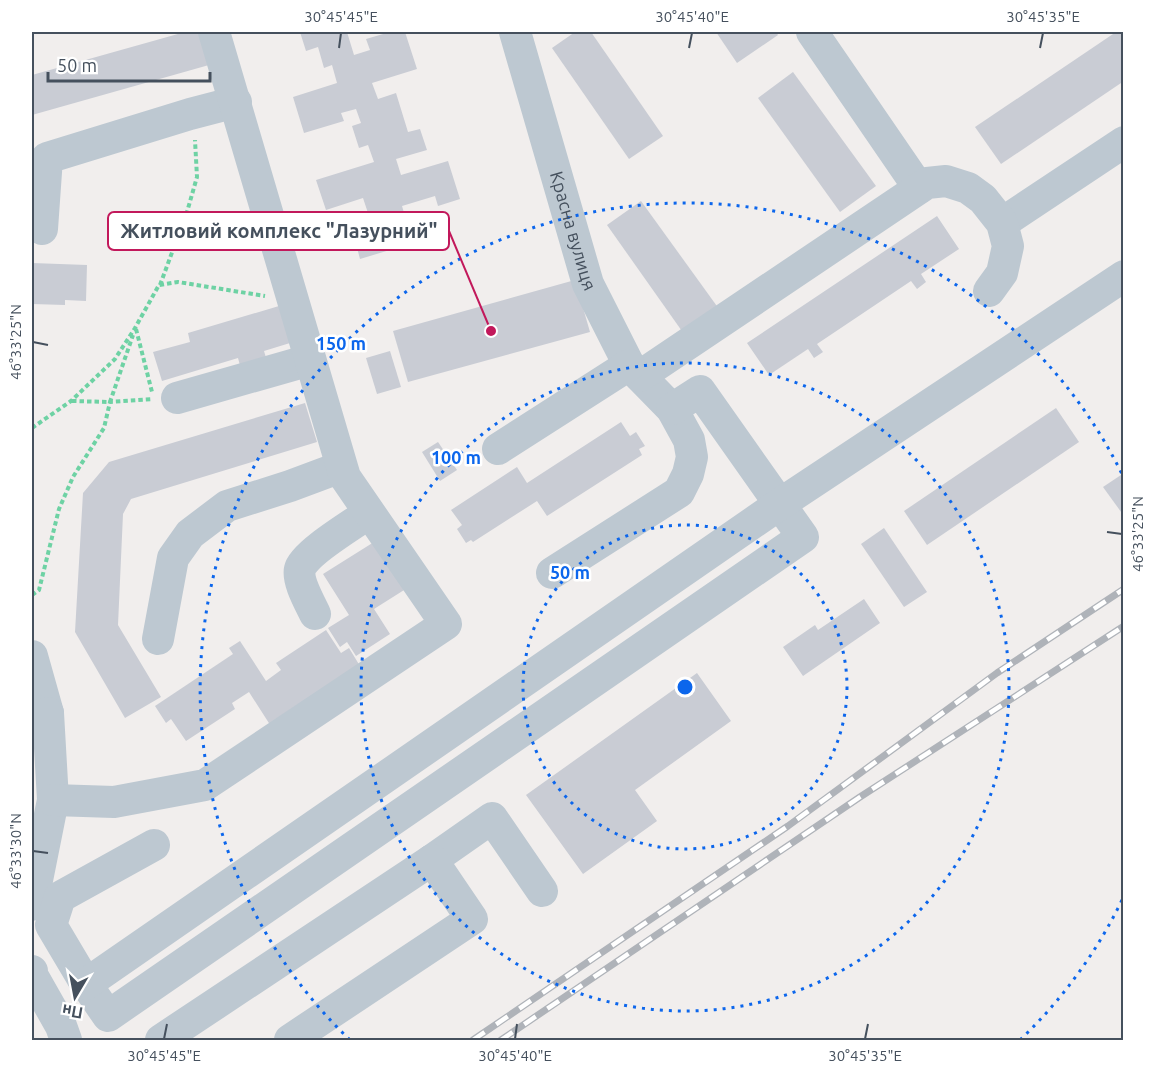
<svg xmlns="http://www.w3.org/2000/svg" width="1155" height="1072" font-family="Ubuntu,sans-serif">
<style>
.building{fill:#c9ccd4}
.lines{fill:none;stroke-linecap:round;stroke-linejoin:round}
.path{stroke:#6ed2a4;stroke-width:4;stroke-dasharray:4.5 3;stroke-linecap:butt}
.minor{stroke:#bdc8d1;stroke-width:32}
.rail-casing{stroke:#afb3b9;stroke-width:7}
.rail{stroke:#fff;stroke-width:4.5;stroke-dasharray:14;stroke-linecap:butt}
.ticks{fill:none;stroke:#45505d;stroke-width:2}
.ring{fill:none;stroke:#0c66ec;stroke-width:3;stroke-dasharray:3 6}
.labels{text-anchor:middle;stroke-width:5;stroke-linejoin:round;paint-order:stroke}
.street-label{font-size:18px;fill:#45505d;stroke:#fff}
.centre{fill:#0c66ec;stroke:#fff;stroke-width:3}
.ring-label{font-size:18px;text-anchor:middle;font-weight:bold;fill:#0c66ec;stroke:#fff;stroke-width:5;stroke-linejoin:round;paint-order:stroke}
.leader{fill:none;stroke:#c2185b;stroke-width:2}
.callout-dot{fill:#c2185b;stroke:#fff;stroke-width:2}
.callout{fill:#fff;stroke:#c2185b;stroke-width:2}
.callout-label{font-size:20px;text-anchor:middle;font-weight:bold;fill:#45505d}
.neatline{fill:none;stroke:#45505d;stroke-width:2}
.ticks-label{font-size:15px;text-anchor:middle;fill:#45505d}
</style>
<rect width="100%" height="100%" fill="#f1eeed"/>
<g class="building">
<path d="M185,32h14l10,33 -177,50v-40z"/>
<path d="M300,32h47l7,23 16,-5 -4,-11 24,-7h15l12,37 -45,14 6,16 18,-6 12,39 12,-3 7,21 -31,9 5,16 47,-14 12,38 -22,7 -3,-10 -33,10 11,37 -53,16 -5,-19 20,-6 -12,-36 -37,12 -10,-30 58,-18 -6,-17 -9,3 -7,-22 9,-3 -5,-14 -15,4 3,8 -40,12 -11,-36 44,-14 -5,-18 -8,3 -6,-21 -12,4z"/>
<path d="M575,32h16l72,104 -34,23 -77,-111z"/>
<path d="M716,32h60l2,3 -41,28z"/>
<path d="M1116,32h8v49l-123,83 -26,-37z"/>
<path d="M793,72l83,114 -36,26 -82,-114z"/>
<path d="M641,201l78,108 -35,25 -77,-109z"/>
<path d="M937,216l22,33 -38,25 5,8 -9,7 -6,-8 -94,63 6,8 -9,6 -6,-9 -39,26 -22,-32z"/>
<path d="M32,263l55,2 -1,36 -21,-1v5l-33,-1z"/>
<path d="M575,280l15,52 -182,50 -15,-51z"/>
<path d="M279,306l11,37 -26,8 3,10 -26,8 -3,-11 -76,23 -9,-29 37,-10 -2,-9z"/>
<path d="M390,351l11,36 -24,7 -11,-36z"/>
<path d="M305,403l12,39 -186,57 -8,15 -5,111 43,72 -36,21 -50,-86 8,-139 26,-31z"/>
<path d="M1056,408l23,34 -152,103 -23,-34z"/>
<path d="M621,422l9,14 6,-4 9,14 -6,3 3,6 -95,61 -10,-15 -64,41 -2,-2 -5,3 -9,-14 5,-4 -11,-15 66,-43 10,16z"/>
<path d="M438,442l19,28 -17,11 -18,-29z"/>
<path d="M1124,473v43l-21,-29z"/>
<path d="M884,528l43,64 -23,15 -43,-63z"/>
<path d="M382,537l30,48 -38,24 16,25 -34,22 -9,-14 -7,5 -12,-19 21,-13 -26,-41z"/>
<path d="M864,599l16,24 -77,53 -20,-29 32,-22 3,5z"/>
<path d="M326,630l15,23 8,-5 11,18 -86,65 -25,-39 -17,11 3,6 -49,32 -15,-22 -5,4 -11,-17 78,-52 -4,-6 11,-7 26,40 15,-11 -5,-7z"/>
<path d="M697,673l34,48 -96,69 22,31 -74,53 -57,-79z"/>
</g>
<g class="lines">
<g class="path">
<path d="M160,285l27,-73 10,-35 -2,-37"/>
<path d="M136,329l16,63"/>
<path d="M72,401l38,1 23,-67"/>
<path d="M32,428l39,-27 44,-42 20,-31 24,-43 19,-3 87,14"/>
<path d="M32,595l7,-5 20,-81 14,-32 31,-49 6,-26 43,-3"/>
</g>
<g class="minor">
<path id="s1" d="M515,32l73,252 41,81 43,44 17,31 3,17 -4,17 -9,18 -127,81"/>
<path d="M812,32l107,156"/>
<path d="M1002,223l122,-81"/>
<path d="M42,229l5,-71 143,-44 46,-12"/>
<path d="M640,376l287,-193 19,-2 22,7 15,11 19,24 6,23 -6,27 -13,18"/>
<path d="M177,398l133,-38"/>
<path d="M498,449l131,-84"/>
<path d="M315,614c-5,-11 -18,-33 -15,-45 3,-15 55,-46 69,-56"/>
<path d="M158,639l15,-81 17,-24 37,-28 63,-20 51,-19"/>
<path d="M32,656l16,57 -9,18"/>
<path d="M32,717l16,-4 5,87 -21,105"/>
<path d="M53,800l61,2 91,-17 241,-161 -101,-147 -131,-445"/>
<path d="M154,845l-94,52 -9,28 35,59 22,32 695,-479 -103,-146 -28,18"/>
<path d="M32,971v4l29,51 5,14"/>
<path d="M86,984l694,-480 344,-228"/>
<path d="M161,1040l271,-180 60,-42 50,73"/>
<path d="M290,1040l182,-121 -40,-59"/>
</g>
<defs>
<g id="rail">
<path d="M473,1040l315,-214 209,-153 127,-84"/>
<path d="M501,1040l359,-243 264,-171"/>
</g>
</defs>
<use href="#rail" class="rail-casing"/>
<use href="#rail" class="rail"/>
</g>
<path class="ticks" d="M339,48l2,-15M689,48l3,-15M1040,48l3,-15M33,342l15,3M1107,532l15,2M33,851l15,2M164,1039l3,-15M515,1039l2,-15M865,1039l3,-15"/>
<g class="ring">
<circle cx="685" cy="687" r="162"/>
<circle cx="685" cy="687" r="324"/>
<path d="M1122 900A486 486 0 0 1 1020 1040M350 1040A486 486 0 1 1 1122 474"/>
</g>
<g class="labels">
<g class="street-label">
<text dy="6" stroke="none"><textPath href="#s1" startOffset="207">Красна вулиця</textPath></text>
</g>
</g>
<circle cx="685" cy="687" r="9" class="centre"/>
<g class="ring-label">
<text x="341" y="350">150 m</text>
<text x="456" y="464">100 m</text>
<text x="570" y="579">50 m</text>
</g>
<path class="leader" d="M491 331L449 231"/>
<circle class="callout-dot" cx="491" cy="331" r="6"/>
<rect class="callout" x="108" y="212" width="341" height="38" rx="6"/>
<g class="callout-label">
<text x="279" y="238">Житловий комплекс "Лазурний"</text>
</g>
<rect width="1155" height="1072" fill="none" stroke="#ffffff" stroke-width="66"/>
<g transform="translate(75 997) rotate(190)" stroke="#ffffff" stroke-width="4.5" paint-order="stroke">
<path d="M0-4.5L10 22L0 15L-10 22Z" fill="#45505d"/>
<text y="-9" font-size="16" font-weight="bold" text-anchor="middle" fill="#45505d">Пн</text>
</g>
<path d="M48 72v9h162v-9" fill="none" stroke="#45505d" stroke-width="3"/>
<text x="57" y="72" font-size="18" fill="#45505d" stroke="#ffffff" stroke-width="4.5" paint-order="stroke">50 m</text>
<rect x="33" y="33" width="1089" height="1006" class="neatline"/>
<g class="ticks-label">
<text x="341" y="22">30°45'45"E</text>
<text x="692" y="22">30°45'40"E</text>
<text x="1043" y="22">30°45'35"E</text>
<text transform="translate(16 342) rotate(-90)" y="5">46°33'25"N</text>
<text transform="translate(1138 534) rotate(-90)" y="5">46°33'25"N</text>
<text transform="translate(16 851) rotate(-90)" y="5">46°33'30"N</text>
<text x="164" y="1061">30°45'45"E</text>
<text x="515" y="1061">30°45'40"E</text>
<text x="865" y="1061">30°45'35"E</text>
</g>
</svg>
